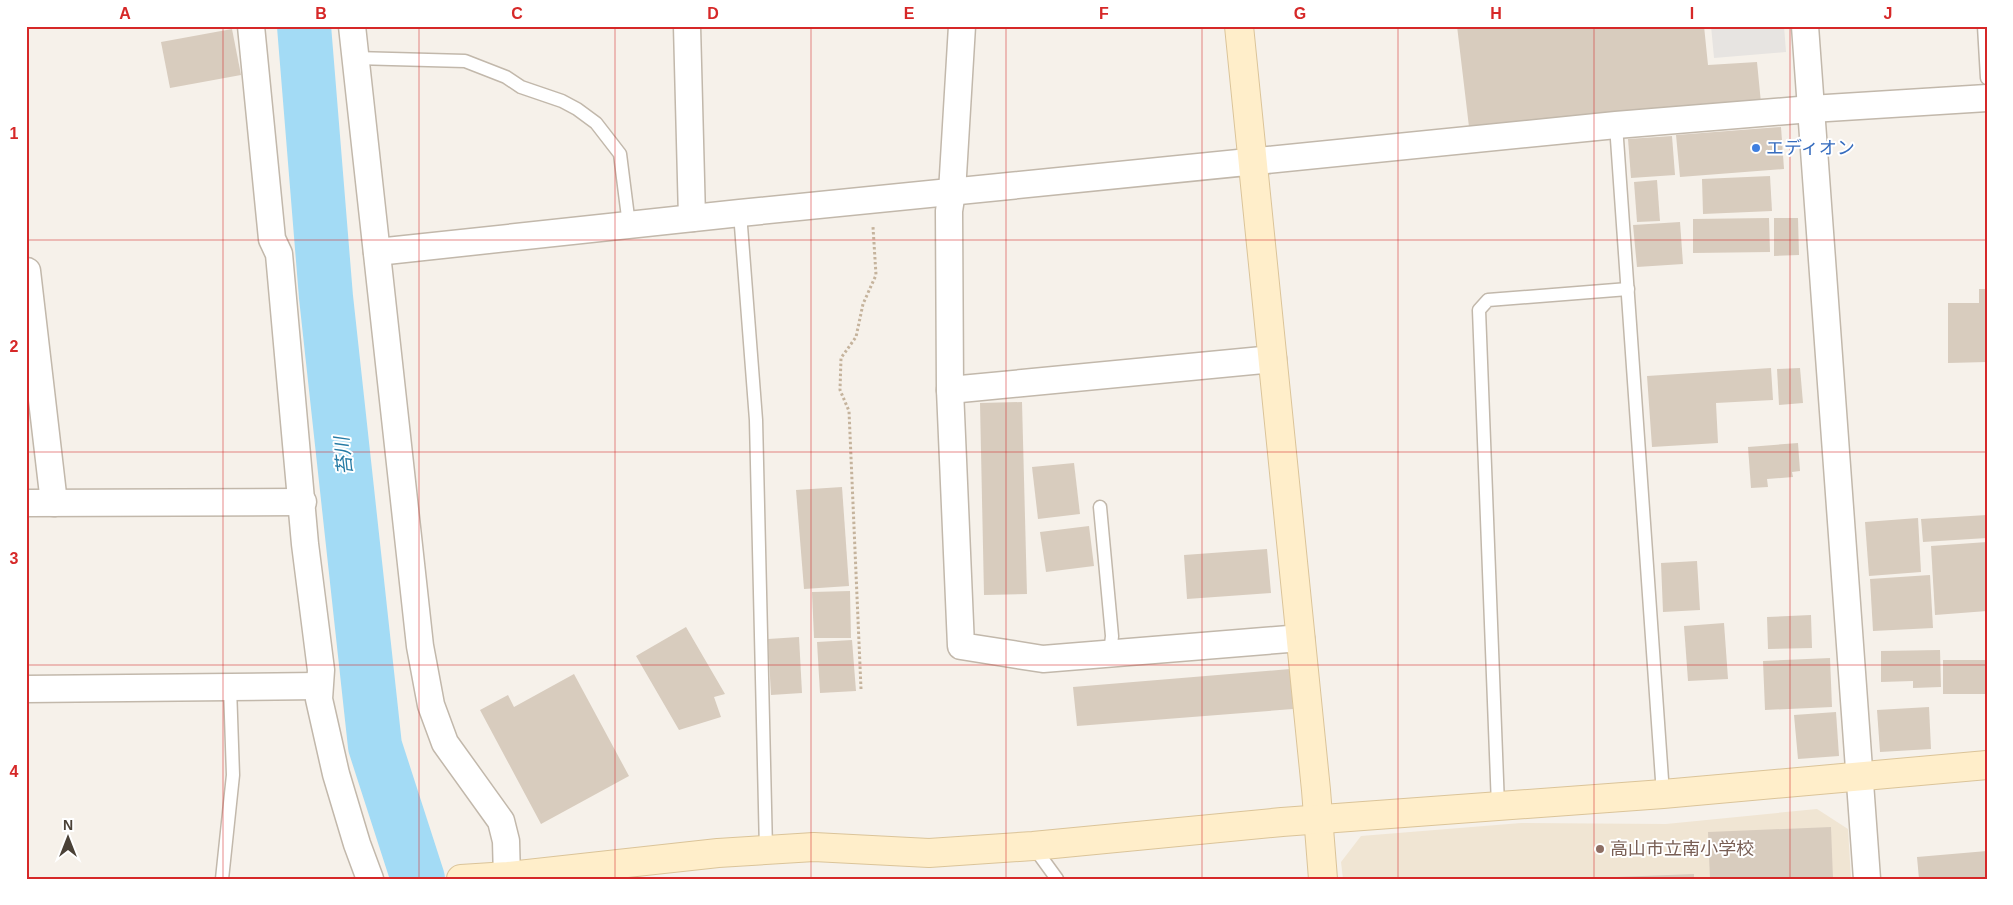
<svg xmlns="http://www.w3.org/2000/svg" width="2013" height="905" font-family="Helvetica,'Noto Sans JP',sans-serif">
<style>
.education{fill:#f0e5d3}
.parking{fill:#e7e4e1}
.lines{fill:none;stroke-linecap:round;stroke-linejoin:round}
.river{stroke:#a3dbf5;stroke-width:54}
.building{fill:#d8ccbe}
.lane-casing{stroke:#c2b8ab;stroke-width:15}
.street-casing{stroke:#c2b8ab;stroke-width:29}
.secondary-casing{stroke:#dbc499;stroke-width:30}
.path{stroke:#c5b39c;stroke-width:3;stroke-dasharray:2.5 2.5;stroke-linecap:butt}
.lane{stroke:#fff;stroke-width:12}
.street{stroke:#fff;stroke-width:26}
.secondary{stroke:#ffeeca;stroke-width:28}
.grid{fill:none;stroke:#d62828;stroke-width:1;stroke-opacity:0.55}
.shop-dot{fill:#3f7fe0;stroke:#fff;stroke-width:2}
.education-dot{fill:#8d6e63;stroke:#fff;stroke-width:2}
.labels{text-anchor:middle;stroke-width:4;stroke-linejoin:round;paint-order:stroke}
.shop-label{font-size:18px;fill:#366cbe;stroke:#fff;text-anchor:start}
.education-label{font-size:18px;fill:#785e54;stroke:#fff;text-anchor:start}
.water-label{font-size:19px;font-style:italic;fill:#257aa4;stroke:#fff}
.neatline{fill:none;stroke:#d62828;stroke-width:2}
.grid-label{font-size:16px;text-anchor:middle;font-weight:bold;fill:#d62828}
</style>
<rect width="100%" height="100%" fill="#f6f1ea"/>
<path class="education" d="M1817,809l31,20 3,50h-508l-2,-17 20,-26 160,-13 145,1z"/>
<path class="parking" d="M1711,26h73l2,26 -72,6z"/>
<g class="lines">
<path class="river" d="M304,26l22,271 49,449 43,133"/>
</g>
<g class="building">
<path d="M1457,26h247l4,39 49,-3 4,41 -292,24z"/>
<path d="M232,29l9,46 -71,13 -9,-46z"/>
<path d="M1781,127l3,42 -104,8 -4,-42z"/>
<path d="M1672,136l3,39 -44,3 -3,-39z"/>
<path d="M1770,176l2,35 -69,3 -1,-35z"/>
<path d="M1657,180l3,41 -23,1 -3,-40z"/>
<path d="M1769,218l1,34 -77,1v-34z"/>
<path d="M1774,218h24l1,37 -25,1z"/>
<path d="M1680,222l3,42 -46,3 -4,-42z"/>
<path d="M1979,289h8v73l-39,1v-60h31z"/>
<path d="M1771,368l2,32 -57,3 2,40 -66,4 -5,-71z"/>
<path d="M1800,368l3,35 -24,2 -2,-36z"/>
<path d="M1022,402l5,192 -43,1 -4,-192z"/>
<path d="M1798,443l2,28 -8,1 1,5 -26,2 1,8 -17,1 -3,-41z"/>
<path d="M1074,463l6,51 -42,5 -6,-52z"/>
<path d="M842,487l7,99 -45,3 -8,-99z"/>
<path d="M1987,515v23l-64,4 -2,-23z"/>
<path d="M1918,518l3,54 -52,4 -4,-54z"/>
<path d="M1089,526l5,40 -48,6 -6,-40z"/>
<path d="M1987,542v69l-52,4 -4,-69z"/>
<path d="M1267,549l4,44 -84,6 -3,-44z"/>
<path d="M1697,561l3,49 -37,2 -2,-49z"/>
<path d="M1930,575l3,53 -60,3 -3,-52z"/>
<path d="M850,591l1,47h-37l-2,-46z"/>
<path d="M1811,615l1,33 -44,1 -1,-32z"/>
<path d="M1724,623l4,56 -40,2 -4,-55z"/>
<path d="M686,627l39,67 -11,3 7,20 -42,13 -43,-74z"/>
<path d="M799,637l3,56 -31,2 -3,-56z"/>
<path d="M852,640l4,51 -36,2 -3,-51z"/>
<path d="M1940,650l1,37 -28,1v-7l-32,1v-31z"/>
<path d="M1830,658l2,49 -67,3 -2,-49z"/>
<rect x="1943" y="660" width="44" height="34"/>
<path d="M1290,669l3,40 -216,17 -4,-39z"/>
<path d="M574,674l55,102 -88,48 -61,-114 28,-15 6,12z"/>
<path d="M1929,707l2,42 -51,3 -3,-42z"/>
<path d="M1836,712l3,44 -41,3 -4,-44z"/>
<path d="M1831,827l2,52h-123l-2,-47z"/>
<path d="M1987,851v28h-68l-2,-22z"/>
<path d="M1694,874v5h-77v-2z"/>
</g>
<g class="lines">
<defs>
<g id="lane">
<path d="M1984,26l3,52"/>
<path d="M355,58l110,3 41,16 15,10 41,14 15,8 19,14 24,31 9,71"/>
<path d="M1616,125l47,669"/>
<path d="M740,213l16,207 10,430"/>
<path d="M1100,507l12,129 -2,18"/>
<path d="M1498,806l-19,-496 9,-10 140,-11"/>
<path d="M1033,846l24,33"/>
<path d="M222,879l11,-104 -3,-88"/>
</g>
<g id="street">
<path d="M251,26l21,213 7,15 26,290 16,126 -2,29 17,75 21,70 13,35"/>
<path d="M352,26l68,620 11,59 14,38 56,78 5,20 1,38"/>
<path d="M687,26l5,192"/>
<path d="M962,26l-10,166 -3,19 1,179 11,256 82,13 258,-21"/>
<path d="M1805,26l62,853"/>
<path d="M377,252l363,-39 876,-88 195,-16 176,-11"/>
<path d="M27,271l27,232"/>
<path d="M950,390l323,-31"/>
<path d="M26,503l277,-1"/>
<path d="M26,689l293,-3"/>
</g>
<g id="secondary">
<path d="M1239,26l77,764 7,89"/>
<path d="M461,879l47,-3 210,-23 96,-6 115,6 104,-7 249,-24 381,-28 324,-29"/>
</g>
</defs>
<use href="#lane" class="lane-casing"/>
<use href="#street" class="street-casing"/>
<use href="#secondary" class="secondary-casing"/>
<path class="path" d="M861,689l-12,-278 -9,-21 1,-32 15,-21 7,-33 13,-29 -3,-48"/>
<use href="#lane" class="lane"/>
<use href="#street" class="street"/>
<use href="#secondary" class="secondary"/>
</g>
<path class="grid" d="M223,26v853M419,26v853M615,26v853M811,26v853M1006,26v853M1202,26v853M1398,26v853M1594,26v853M1790,26v853M26,240h1961M26,452h1961M26,665h1961"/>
<circle class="shop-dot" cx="1756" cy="148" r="5"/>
<circle class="education-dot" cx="1600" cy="849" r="5"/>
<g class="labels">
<g class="shop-label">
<text x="1766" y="154">エディオン</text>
</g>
<g class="education-label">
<text x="1610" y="855">高山市立南小学校</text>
</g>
<g class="water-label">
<text transform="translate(343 456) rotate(-96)" y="7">苔川</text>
</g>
</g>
<rect width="2013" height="905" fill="none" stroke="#ffffff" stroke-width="55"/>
<g transform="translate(68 838)" stroke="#ffffff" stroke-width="4" paint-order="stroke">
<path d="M0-4L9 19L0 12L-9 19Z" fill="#4a4137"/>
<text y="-8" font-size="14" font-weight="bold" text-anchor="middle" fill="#4a4137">N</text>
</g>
<rect x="28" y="28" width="1958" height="850" class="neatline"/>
<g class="grid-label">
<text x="125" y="19">A</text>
<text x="321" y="19">B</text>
<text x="517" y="19">C</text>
<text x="713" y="19">D</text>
<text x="909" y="19">E</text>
<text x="1104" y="19">F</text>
<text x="1300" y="19">G</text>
<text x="1496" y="19">H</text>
<text x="1692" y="19">I</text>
<text x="1888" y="19">J</text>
<text x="14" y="139">1</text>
<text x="14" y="352">2</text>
<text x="14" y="564">3</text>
<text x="14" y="777">4</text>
</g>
</svg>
